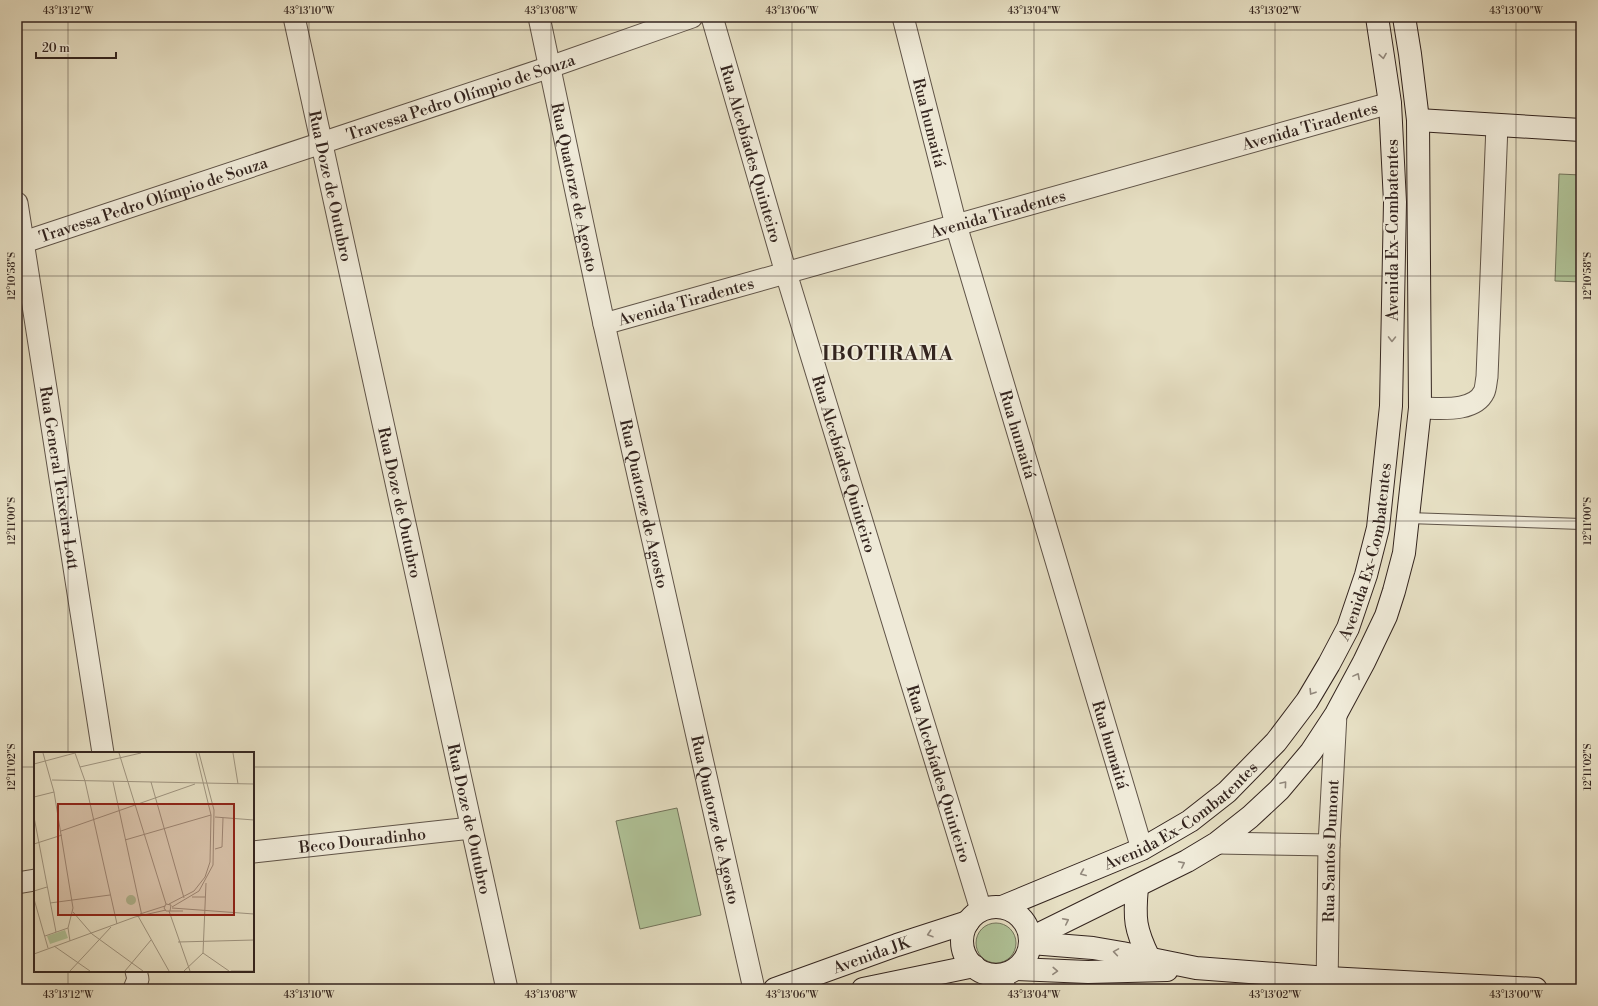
<svg xmlns="http://www.w3.org/2000/svg" width="1598" height="1006" font-family="'Libre Bodoni',serif">
<style>
.green{fill:#b0c398;stroke:#72745c}
.lines{fill:none;stroke-linecap:round;stroke-linejoin:round}
.lane-casing{stroke:#605448;stroke-width:12}
.street-casing{stroke:#605448;stroke-width:23}
.secondary-casing{stroke:#34251f;stroke-width:24}
.lane{stroke:#efead8;stroke-width:10}
.street{stroke:#efead8;stroke-width:21}
.secondary{stroke:#efead8;stroke-width:22}
.oneway{stroke:#92887c}
.ticks{fill:none;stroke:#34251f;stroke-width:1;stroke-opacity:0.45}
.labels{text-anchor:middle;stroke-width:4;stroke-linejoin:round;paint-order:stroke}
.street-label{font-size:16px;fill:#34251f;stroke:#efead8}
.district-label{font-size:20px;font-weight:bold;letter-spacing:1px;fill:#34251f;stroke:#efead8}
.inset-road{fill:none;stroke:#9f9581;stroke-width:1}
.view{fill:#8f2418;fill-opacity:0.15;stroke:#8f2418;stroke-width:2}
.inset-edge{fill:none;stroke:#34251f;stroke-width:2}
.neatline{fill:none;stroke:#34251f;stroke-width:1.5}
.ticks-label{font-size:10px;text-anchor:middle;fill:#34251f}
</style>
<rect width="100%" height="100%" fill="#e6dfc3"/>
<filter id="stains"><feTurbulence type="fractalNoise" baseFrequency=".005" numOctaves="4"/><feColorMatrix values="0 0 0 0 .2 0 0 0 0 .09 0 0 0 0 .02 0 0 0 .5 -.17"/></filter>
<radialGradient id="worn" r=".72"><stop offset=".6" stop-color="#630" stop-opacity="0"/><stop offset="1" stop-color="#630" stop-opacity=".3"/></radialGradient>
<g class="green">
<path d="M1559,174l22,1v107l-26,-1z"/>
<path d="M677,808l24,107 -61,14 -24,-108z"/>
<circle cx="996" cy="943" r="20"/>
</g>
<g class="lines">
<defs>
<path id="lane" d="M1408,518l173,6"/>
<g id="street">
<path id="s1" d="M294,17l213,972"/>
<path id="s2" d="M539,17l65,307 150,665"/>
<path id="s3" d="M712,17l74,256 195,637"/>
<path id="s4" d="M903,17l53,208 186,624"/>
<path id="s5" d="M17,203l86,550"/>
<path id="s6" d="M24,242l526,-175 142,-50"/>
<path id="s7" d="M604,324l786,-221"/>
<path d="M1420,408c19,0 54,5 64,-16 2,-4 2,-11 3,-15l10,-252"/>
<path d="M1217,843l112,2"/>
<path id="s8" d="M253,852l218,-24"/>
<path d="M17,883l18,-3"/>
<path d="M1001,975l4,14"/>
<path d="M134,989l4,-10 -2,-8"/>
<path id="s9" d="M1327,989l2,-144 7,-131"/>
</g>
<g id="secondary">
<path d="M1418,120l163,10"/>
<path d="M1137,887c-3,32 -2,42 12,71"/>
<circle cx="996" cy="941" r="34"/>
<path id="s10" d="M1002,907l140,-58 48,-28 37,-29 49,-50 31,-41 22,-37 19,-36 18,-53 12,-47 13,-122 4,-204 -5,-99 -13,-86"/>
<path d="M1031,938l156,-77 30,-18 33,-26 29,-27 32,-38 25,-38 28,-52 22,-46 8,-25 10,-38 16,-145 -2,-288 -8,-66 -6,-37"/>
<path d="M1031,943l62,5 29,5 74,15 132,10 208,11"/>
<path d="M1016,969l72,3 79,-2"/>
<path id="s11" d="M775,989l122,-44 71,-23"/>
<path d="M863,989l111,-23"/>
</g>
</defs>
<use href="#lane" class="lane-casing"/>
<use href="#street" class="street-casing"/>
<use href="#secondary" class="secondary-casing"/>
<use href="#lane" class="lane"/>
<use href="#street" class="street"/>
<use href="#secondary" class="secondary"/>
</g>
<defs><path id="oneway-chevron" d="M-2-3.5L2.5 0L-2 3.5" fill="none" stroke-width="1.6" stroke-linecap="round" stroke-linejoin="round"/></defs>
<g class="oneway">
<use href="#oneway-chevron" transform="translate(1383 56) rotate(81)"/>
<use href="#oneway-chevron" transform="translate(1392 339) rotate(91)"/>
<use href="#oneway-chevron" transform="translate(1357 676) rotate(-62)"/>
<use href="#oneway-chevron" transform="translate(1312 692) rotate(122)"/>
<use href="#oneway-chevron" transform="translate(1284 784) rotate(-50)"/>
<use href="#oneway-chevron" transform="translate(1182 864) rotate(-27)"/>
<use href="#oneway-chevron" transform="translate(1083 873) rotate(158)"/>
<use href="#oneway-chevron" transform="translate(1066 921) rotate(-26)"/>
<use href="#oneway-chevron" transform="translate(930 934) rotate(162)"/>
<use href="#oneway-chevron" transform="translate(1116 952) rotate(-171)"/>
<use href="#oneway-chevron" transform="translate(1055 971) rotate(3)"/>
</g>
<path class="ticks" d="M68,17v736M309,17v972M551,17v972M792,17v972M1034,17v972M1275,17v972M1516,17v972M17,30h1564M17,276h1564M17,521h1564M17,767h18M253,767h1328M68,971v18"/>
<g class="labels">
<g class="street-label">
<text dy="6" stroke="none"><textPath href="#s6" startOffset="460">Travessa Pedro Olímpio de Souza</textPath></text>
<text dy="6" stroke="none"><textPath href="#s4" startOffset="109">Rua humaitá</textPath></text>
<text dy="6" stroke="none"><textPath href="#s7" startOffset="733">Avenida Tiradentes</textPath></text>
<text dy="6" stroke="none"><textPath href="#s3" startOffset="142">Rua Alcebíades Quinteiro</textPath></text>
<text dy="6" stroke="none"><textPath href="#s1" startOffset="173">Rua Doze de Outubro</textPath></text>
<text dy="6" stroke="none"><textPath href="#s2" startOffset="174">Rua Quatorze de Agosto</textPath></text>
<text dy="6" stroke="none"><textPath href="#s6" startOffset="136">Travessa Pedro Olímpio de Souza</textPath></text>
<text dy="6" stroke="none"><textPath href="#s7" startOffset="409">Avenida Tiradentes</textPath></text>
<text transform="translate(1392 230) rotate(-90)" y="6">Avenida Ex-Combatentes</text>
<text dy="6" stroke="none"><textPath href="#s7" startOffset="85">Avenida Tiradentes</textPath></text>
<text dy="6" stroke="none"><textPath href="#s4" startOffset="433">Rua humaitá</textPath></text>
<text dy="6" stroke="none"><textPath href="#s3" startOffset="466">Rua Alcebíades Quinteiro</textPath></text>
<text dy="6" stroke="none"><textPath href="#s5" startOffset="278">Rua General Teixeira Lott</textPath></text>
<text dy="6" stroke="none"><textPath href="#s1" startOffset="497">Rua Doze de Outubro</textPath></text>
<text dy="6" stroke="none"><textPath href="#s2" startOffset="498">Rua Quatorze de Agosto</textPath></text>
<text dy="6" stroke="none"><textPath href="#s10" startOffset="538">Avenida Ex-Combatentes</textPath></text>
<text dy="6" stroke="none"><textPath href="#s4" startOffset="757">Rua humaitá</textPath></text>
<text dy="6" stroke="none"><textPath href="#s3" startOffset="790">Rua Alcebíades Quinteiro</textPath></text>
<text dy="6" stroke="none"><textPath href="#s10" startOffset="202">Avenida Ex-Combatentes</textPath></text>
<text dy="6" stroke="none"><textPath href="#s2" startOffset="822">Rua Quatorze de Agosto</textPath></text>
<text dy="6" stroke="none"><textPath href="#s1" startOffset="821">Rua Doze de Outubro</textPath></text>
<text dy="6" stroke="none"><textPath href="#s8" startOffset="110">Beco Douradinho</textPath></text>
<text dy="6" stroke="none"><textPath href="#s9" startOffset="138">Rua Santos Dumont</textPath></text>
<text dy="6" stroke="none"><textPath href="#s11" startOffset="102">Avenida JK</textPath></text>
</g>
<g class="district-label">
<text x="888" y="360">IBOTIRAMA</text>
</g>
</g>
<g transform="translate(34 752)">
<rect width="220" height="220" fill="#e6dfc3"/>
<path d="M92 148a5 5 0 1 1 10 0a5 5 0 1 1-10 0ZM31,178l3,8 -18,6 -3,-8z" fill="#b0c398"/>
<path class="inset-road" d="M9,1l11,39 19,116 -5,20 2,13M41,1l10,28 32,143M85,1l47,151M199,1l5,31M0,12l41,-11M46,15l61,-14M18,28l202,4M79,30l29,134M117,30l33,116M0,45l20,-5M0,65l22,115M181,65l39,3M27,79l134,-47M91,88l86,-25M0,92l28,-9M181,97l7,-2 1,-29M0,139l13,-4M158,145h13M0,147l14,49M16,151l60,-8M135,152l25,-13 11,-14 5,-15 1,-47 -15,-62M138,155l27,-16 14,-26 1,-55 -15,-57M138,156l82,6M135,159l21,60M136,159l1,-6 -5,-1 -2,4 2,3h17M39,160l19,22 51,37M106,162l25,-8M104,164l31,55M11,184l23,-8M144,190l76,-2M20,194l36,25M169,201l26,18M0,202l101,-37 31,-7M36,219l41,-44M91,219l26,-31M150,219l19,-18 3,-70M197,219h23"/>
<path class="view" d="M24,52h176v111h-176z"/>
<rect width="220" height="220" class="inset-edge"/>
</g>
<rect width="1598" height="1006" fill="none" stroke="#e6dfc3" stroke-width="44"/>
<path d="M36 52v6h80v-6" fill="none" stroke="#34251f" stroke-width="2"/>
<text x="42" y="52" font-size="12" fill="#34251f" stroke="#efead8" stroke-width="3" paint-order="stroke">20 m</text>
<rect x="22" y="22" width="1554" height="962" class="neatline"/>
<g class="ticks-label">
<text x="68" y="14">43°13'12"W</text>
<text x="309" y="14">43°13'10"W</text>
<text x="551" y="14">43°13'08"W</text>
<text x="792" y="14">43°13'06"W</text>
<text x="1034" y="14">43°13'04"W</text>
<text x="1275" y="14">43°13'02"W</text>
<text x="1516" y="14">43°13'00"W</text>
<text transform="translate(11 276) rotate(-90)" y="4">12°10'58"S</text>
<text transform="translate(1587 276) rotate(-90)" y="4">12°10'58"S</text>
<text transform="translate(11 521) rotate(-90)" y="4">12°11'00"S</text>
<text transform="translate(1587 521) rotate(-90)" y="4">12°11'00"S</text>
<text transform="translate(11 767) rotate(-90)" y="4">12°11'02"S</text>
<text transform="translate(1587 767) rotate(-90)" y="4">12°11'02"S</text>
<text x="68" y="998">43°13'12"W</text>
<text x="309" y="998">43°13'10"W</text>
<text x="551" y="998">43°13'08"W</text>
<text x="792" y="998">43°13'06"W</text>
<text x="1034" y="998">43°13'04"W</text>
<text x="1275" y="998">43°13'02"W</text>
<text x="1516" y="998">43°13'00"W</text>
</g>
<rect width="100%" height="100%" filter="url(#stains)"/>
<rect width="100%" height="100%" fill="url(#worn)"/>
</svg>
